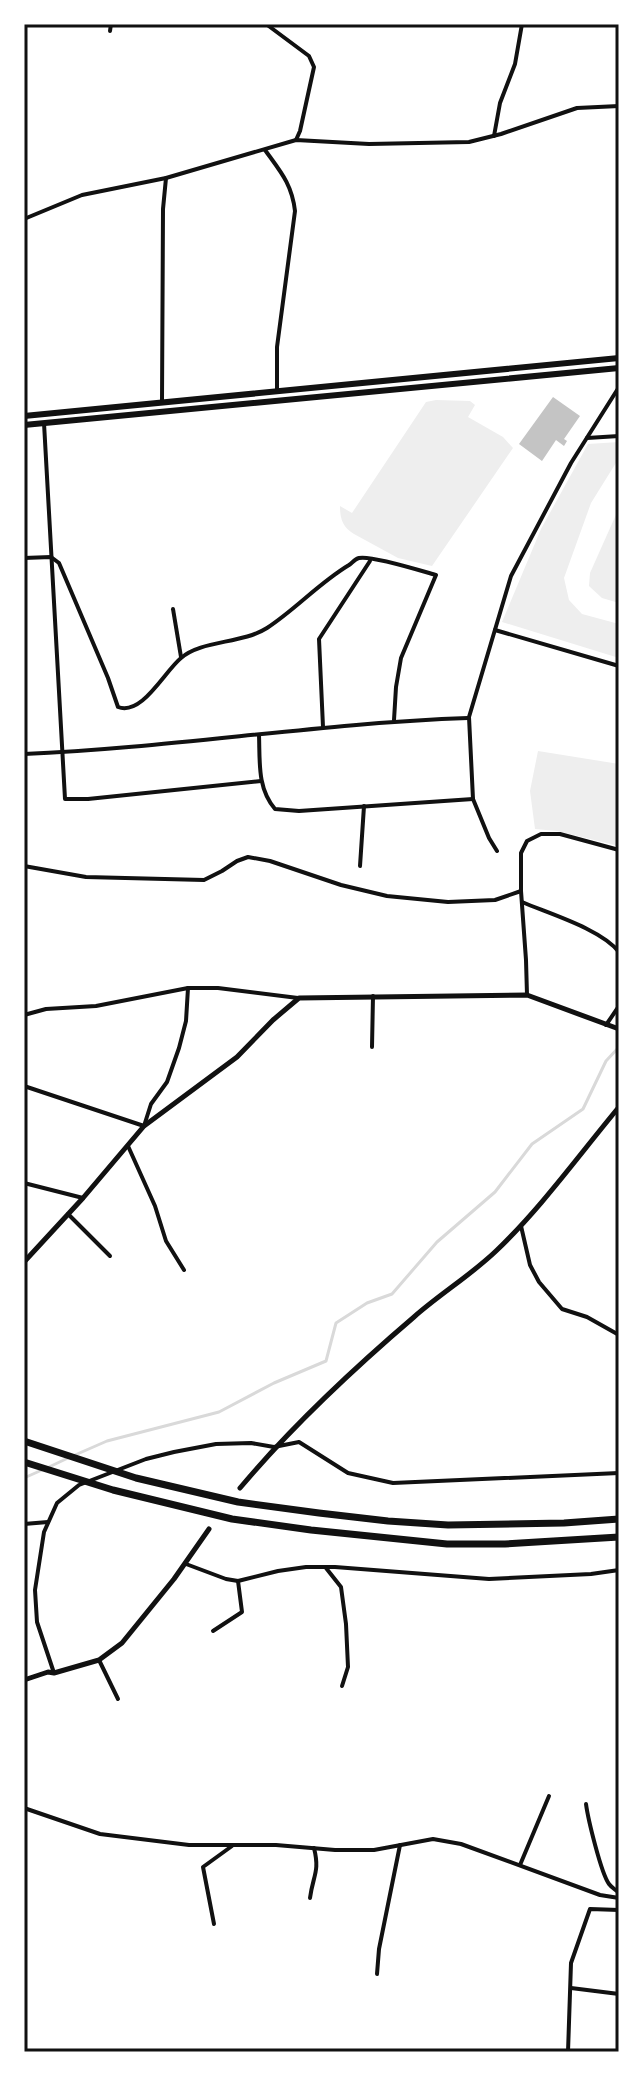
<svg xmlns="http://www.w3.org/2000/svg" width="643" height="2076" font-family="Karla,sans-serif">
<style>
.green{fill:#eee}
.lines{fill:none;stroke-linecap:round;stroke-linejoin:round}
.stream{stroke:#d9d9d9;stroke-width:3}
.building{fill:#c4c4c4}
.minor{stroke:#111;stroke-width:4}
.tertiary{stroke:#111;stroke-width:5}
.secondary{stroke:#111;stroke-width:6}
.motorway{stroke:#111;stroke-width:7}
.neatline{fill:none;stroke:#111;stroke-width:3}
</style>
<rect width="100%" height="100%" fill="#fff"/>
<g class="green">
<path d="M436,400l34,1 5,4 -7,12 35,20 10,11 -81,118 -34,-8 -44,-24c-11,-7 -14,-14 -14,-28l12,7 74,-111z"/>
<path d="M619,442v16l-28,45 -27,75 5,22 13,14 37,10v34l-117,-36 39,-93 47,-85z"/>
<path d="M619,508v95l-17,-5 -13,-12 1,-13z"/>
<path d="M538,751l81,13v82l-62,-15 -22,-2 -5,-38z"/>
</g>
<g class="lines">
<g class="stream">
<path d="M75,1455l32,-14 112,-29 55,-29 52,-22 10,-38 31,-20 25,-9 45,-52 58,-50 37,-48 51,-35 23,-48 13,-14"/>
<path d="M49,1467l19,-9"/>
<path d="M24,1478l18,-8"/>
</g>
</g>
<path class="building" d="M553,397l27,19 -16,23 3,2 -3,5 -8,-6 -14,21 -23,-17z"/>
<g class="lines">
<g class="minor">
<path d="M266,24l43,32 5,11 -14,64 -4,9"/>
<path d="M110,31l1,-7"/>
<path d="M494,136l6,-33 15,-39 7,-40"/>
<path d="M265,150c15,21 27,34 30,61l-18,136v44"/>
<path d="M24,219l58,-24 84,-17 130,-38 73,4 100,-2 32,-8 76,-26 42,-2"/>
<path d="M162,402l1,-193 3,-31"/>
<path d="M44,423l21,376h23l173,-18"/>
<path d="M587,438l32,-2"/>
<path d="M24,558l27,-1 8,6 49,115 10,29c24,9 46,-35 63,-49 20,-18 61,-14 86,-30 29,-19 52,-45 82,-63 3,-2 6,-6 10,-7 12,-3 63,13 77,17l-35,83 -5,29 -2,33"/>
<path d="M173,609l8,48"/>
<path d="M495,630l124,36"/>
<path d="M323,727l-4,-88 51,-78"/>
<path d="M259,735c1,26 -2,53 16,74l24,2 174,-12"/>
<path d="M24,754c148,-6 295,-31 444,-36"/>
<path d="M497,851l-8,-13 -16,-39 -4,-82 42,-141 60,-113 48,-76"/>
<path d="M24,866l62,11 118,3 18,-9 15,-10 11,-4 22,4 71,24 46,11 61,6 47,-2 26,-9"/>
<path d="M360,866l4,-60"/>
<path d="M522,902c28,12 79,27 97,50"/>
<path d="M527,995l-1,-35 -5,-69v-38l6,-12 14,-7h19l59,16"/>
<path d="M24,1015l22,-6 50,-3 92,-18h30l80,10"/>
<path d="M606,1025l13,-19"/>
<path d="M372,1047l1,-51"/>
<path d="M24,1086l120,40 7,-22 16,-22 12,-34 7,-27 2,-33"/>
<path d="M128,1146l27,60 11,35 18,29"/>
<path d="M24,1183l59,15"/>
<path d="M68,1214l42,42"/>
<path d="M521,1226l9,39 9,17 23,27 25,8 32,18"/>
<path d="M24,1524l24,-2"/>
<path d="M186,1564l40,15 12,2 40,-10 28,-4h29l154,12 102,-5 28,-4"/>
<path d="M326,1568l15,19 5,37 2,43 -6,19"/>
<path d="M213,1631l29,-19 -4,-31"/>
<path d="M99,1660l19,39"/>
<path d="M54,1673l-17,-51 -2,-32 9,-58 13,-29 22,-18 67,-26 28,-7 42,-8 35,-1 23,4 25,-5 49,31 45,10 226,-10"/>
<path d="M586,1804c2,15 15,69 23,80 3,4 7,6 10,9"/>
<path d="M24,1808l76,26 89,11h87l59,5h39l59,-11 28,5 139,51 19,3"/>
<path d="M520,1865l29,-69"/>
<path d="M310,1898c3,-23 10,-26 4,-50"/>
<path d="M214,1924l-11,-57 29,-21"/>
<path d="M377,1974l2,-25 21,-104"/>
<path d="M571,1988l48,6"/>
<path d="M568,2052l3,-89 19,-54 29,1"/>
</g>
<g class="tertiary">
<path d="M24,1262l59,-64 61,-72 93,-69 36,-37 26,-22 228,-3 92,34"/>
<path d="M240,1488c52,-62 112,-118 174,-171 26,-23 57,-42 82,-66 45,-43 83,-96 123,-144"/>
<path d="M24,1680l24,-8 6,1 45,-13 23,-17 52,-64 35,-50"/>
</g>
<g class="secondary">
<path d="M24,416l595,-58"/>
<path d="M24,425l595,-57"/>
</g>
<g class="motorway">
<path d="M24,1441l112,37 102,24 81,11 69,8 60,4 116,-2 55,-4"/>
<path d="M24,1462l89,28 119,29 79,11 136,14h58l114,-7"/>
</g>
</g>
<rect width="643" height="2076" fill="none" stroke="#ffffff" stroke-width="52"/>
<rect x="26" y="26" width="591" height="2024" class="neatline"/>
</svg>
